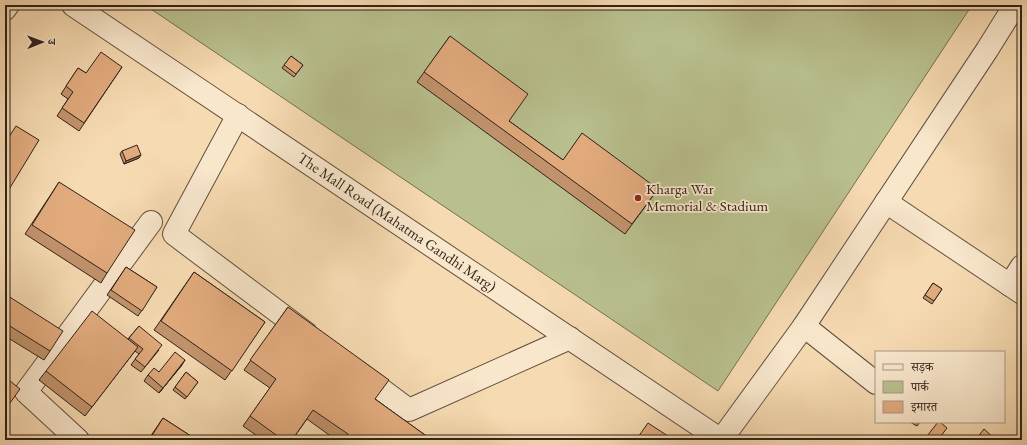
<svg xmlns="http://www.w3.org/2000/svg" width="1027" height="445" font-family="'EB Garamond','Noto Serif Devanagari',serif">
<style>
.green{fill:#b9c08e;stroke:#747054}
.lines{fill:none;stroke-linecap:round;stroke-linejoin:round}
.minor-casing{stroke:#614f40;stroke-width:24}
.minor{stroke:#f9e7cc;stroke-width:22}
.wall{fill:#c2936c;stroke:#2f211a}
.shaded-wall{fill:#9e7858;stroke:#2f211a}
.building{fill:#e2ab7e;stroke:#2f211a}
.poi-dot{fill:#8f2418;stroke:#f9e7cc;stroke-width:1.5}
.labels{text-anchor:middle;stroke-width:3.5;stroke-linejoin:round;paint-order:stroke}
.poi-label{font-size:15px;fill:#2f211a;stroke:#f9e7cc;text-anchor:start}
.street-label{font-size:15px;fill:#2f211a;stroke:#f9e7cc}
</style>
<rect width="100%" height="100%" fill="#f6dab1"/>
<filter id="stains"><feTurbulence type="fractalNoise" baseFrequency=".005" numOctaves="4"/><feColorMatrix values="0 0 0 0 .2 0 0 0 0 .09 0 0 0 0 .02 0 0 0 .5 -.17"/></filter>
<radialGradient id="worn" r=".72"><stop offset=".6" stop-color="#630" stop-opacity="0"/><stop offset="1" stop-color="#630" stop-opacity=".3"/></radialGradient>
<path class="green" d="M145,5h827l-254,386z"/>
<g class="lines">
<defs>
<g id="minor">
<path d="M73,5l648,435"/>
<path d="M5,9l3,-4"/>
<path d="M238,115l-64,119 132,99"/>
<path d="M886,202l136,91"/>
<path d="M1010,285l12,-19"/>
<path d="M804,326l72,57"/>
<path d="M358,372l51,38 161,-72"/>
<path d="M78,440l-52,-48 125,-170"/>
<path d="M721,440l83,-114 183,-276 28,-45"/>
</g>
</defs>
<use href="#minor" class="minor-casing"/>
<use href="#minor" class="minor"/>
</g>
<g class="wall">
<path d="M450,36l59,85 54,39 95,29 -33,45 -208,-152z"/>
<path d="M291,56l12,9 -9,12 -12,-9z"/>
<path d="M122,67l-43,64 -22,-15 11,-17 -7,-5 17,-26 8,5z"/>
<path d="M122,151l17,7 -15,6 -4,-10z"/>
<path d="M59,182l48,91 -6,10 -76,-49z"/>
<path d="M126,267l31,20 -19,29 -31,-21z"/>
<path d="M194,272l71,50 -40,58 -71,-50z"/>
<path d="M933,283l9,6 -10,15 -9,-6z"/>
<path d="M5,294l45,57 -6,9 -39,-24z"/>
<path d="M288,307l87,92 57,41h-96l-29,-21 -15,21h-29l-20,-14 27,-38 -26,-18z"/>
<path d="M139,326l20,24 -18,22 -10,-7 8,-11 -4,-3 -50,65 -46,-36 7,-9 82,-32z"/>
<path d="M182,365l-23,28 -15,-12 4,-6 11,-3z"/>
<path d="M186,372l12,10 -13,17 -12,-9z"/>
<path d="M163,418l34,22h-49z"/>
<path d="M910,422h10l-3,4z"/>
</g>
<g class="shaded-wall">
<path d="M141,155l-2,3 -15,6 2,-3z"/>
<path d="M185,360l-3,5 -23,28 4,-5z"/>
</g>
<g class="building">
<path d="M450,36l78,58 -19,27 54,39 19,-27 76,56 -26,35 -208,-152z"/>
<path d="M101,52l21,15 -38,56 -22,-15 11,-16 -7,-6 12,-18 8,5z"/>
<path d="M291,56l12,9 -7,9 -12,-9z"/>
<path d="M16,126l23,14 -34,56v-53z"/>
<path d="M137,145l4,10 -15,6 -4,-10z"/>
<path d="M59,182l76,48 -28,43 -75,-48z"/>
<path d="M5,206l2,2 -2,3z"/>
<path d="M126,267l31,20 -15,24 -31,-21z"/>
<path d="M194,272l71,50 -33,49 -71,-50z"/>
<path d="M933,283l9,6 -8,12 -9,-6z"/>
<path d="M5,294l58,37 -13,20 -45,-28z"/>
<path d="M288,307l101,73 -14,19 57,41h-88l4,-6 -35,-24 -21,30h-9l-33,-24 26,-37 -26,-19z"/>
<path d="M92,311l46,36 -46,60 -46,-36z"/>
<path d="M139,326l23,19 -17,22 -10,-8 8,-10 -14,-11z"/>
<path d="M175,352l10,8 -22,28 -15,-13 6,-7 5,4z"/>
<path d="M186,372l12,10 -11,15 -12,-10z"/>
<path d="M5,377l15,12 -15,21z"/>
<path d="M163,418l34,22h-41l-5,-3z"/>
<path d="M938,422h2l7,6 -9,12h-14z"/>
<path d="M648,423l23,15 -1,2h-34z"/>
<path d="M984,429l12,11h-19l-1,-1z"/>
</g>
<circle class="poi-dot" cx="638" cy="198" r="4"/>
<g class="labels">
<g class="poi-label">
<text x="646" y="194">Kharga War<tspan x="646" dy="17">Memorial &amp; Stadium</tspan></text>
</g>
<g class="street-label">
<text transform="translate(397 222) rotate(34)" y="5">The Mall Road (Mahatma Gandhi Marg)</text>
</g>
</g>
<rect width="1027" height="445" fill="none" stroke="#f6dab1" stroke-width="20"/>
<rect x="6" y="6" width="1015" height="433" fill="none" stroke="#2f211a" stroke-width="2"/>
<rect x="10" y="10" width="1007" height="425" fill="none" stroke="#2f211a"/>
<rect x="875" y="351" width="130" height="72" fill="#f9e7cc" stroke="#a89885"/>
<rect x="883" y="364" width="20" height="6" fill="#f9e7cc" stroke="#a89885"/>
<text x="911" y="371" font-size="12" fill="#2f211a">सड़क</text>
<rect x="883" y="381" width="20" height="12" fill="#b9c08e" stroke="#a89885"/>
<text x="911" y="391" font-size="12" fill="#2f211a">पार्क</text>
<rect x="883" y="401" width="20" height="12" fill="#e2ab7e" stroke="#a89885"/>
<text x="911" y="411" font-size="12" fill="#2f211a">इमारत</text>
<g transform="translate(42 42) rotate(89)" stroke="#f9e7cc" stroke-width="3" paint-order="stroke">
<path d="M0-3L7 15L0 10L-7 15Z" fill="#2f211a"/>
<text y="-6" font-size="11" font-weight="bold" text-anchor="middle" fill="#2f211a">उ</text>
</g>
<rect width="100%" height="100%" filter="url(#stains)"/>
<rect width="100%" height="100%" fill="url(#worn)"/>
</svg>
